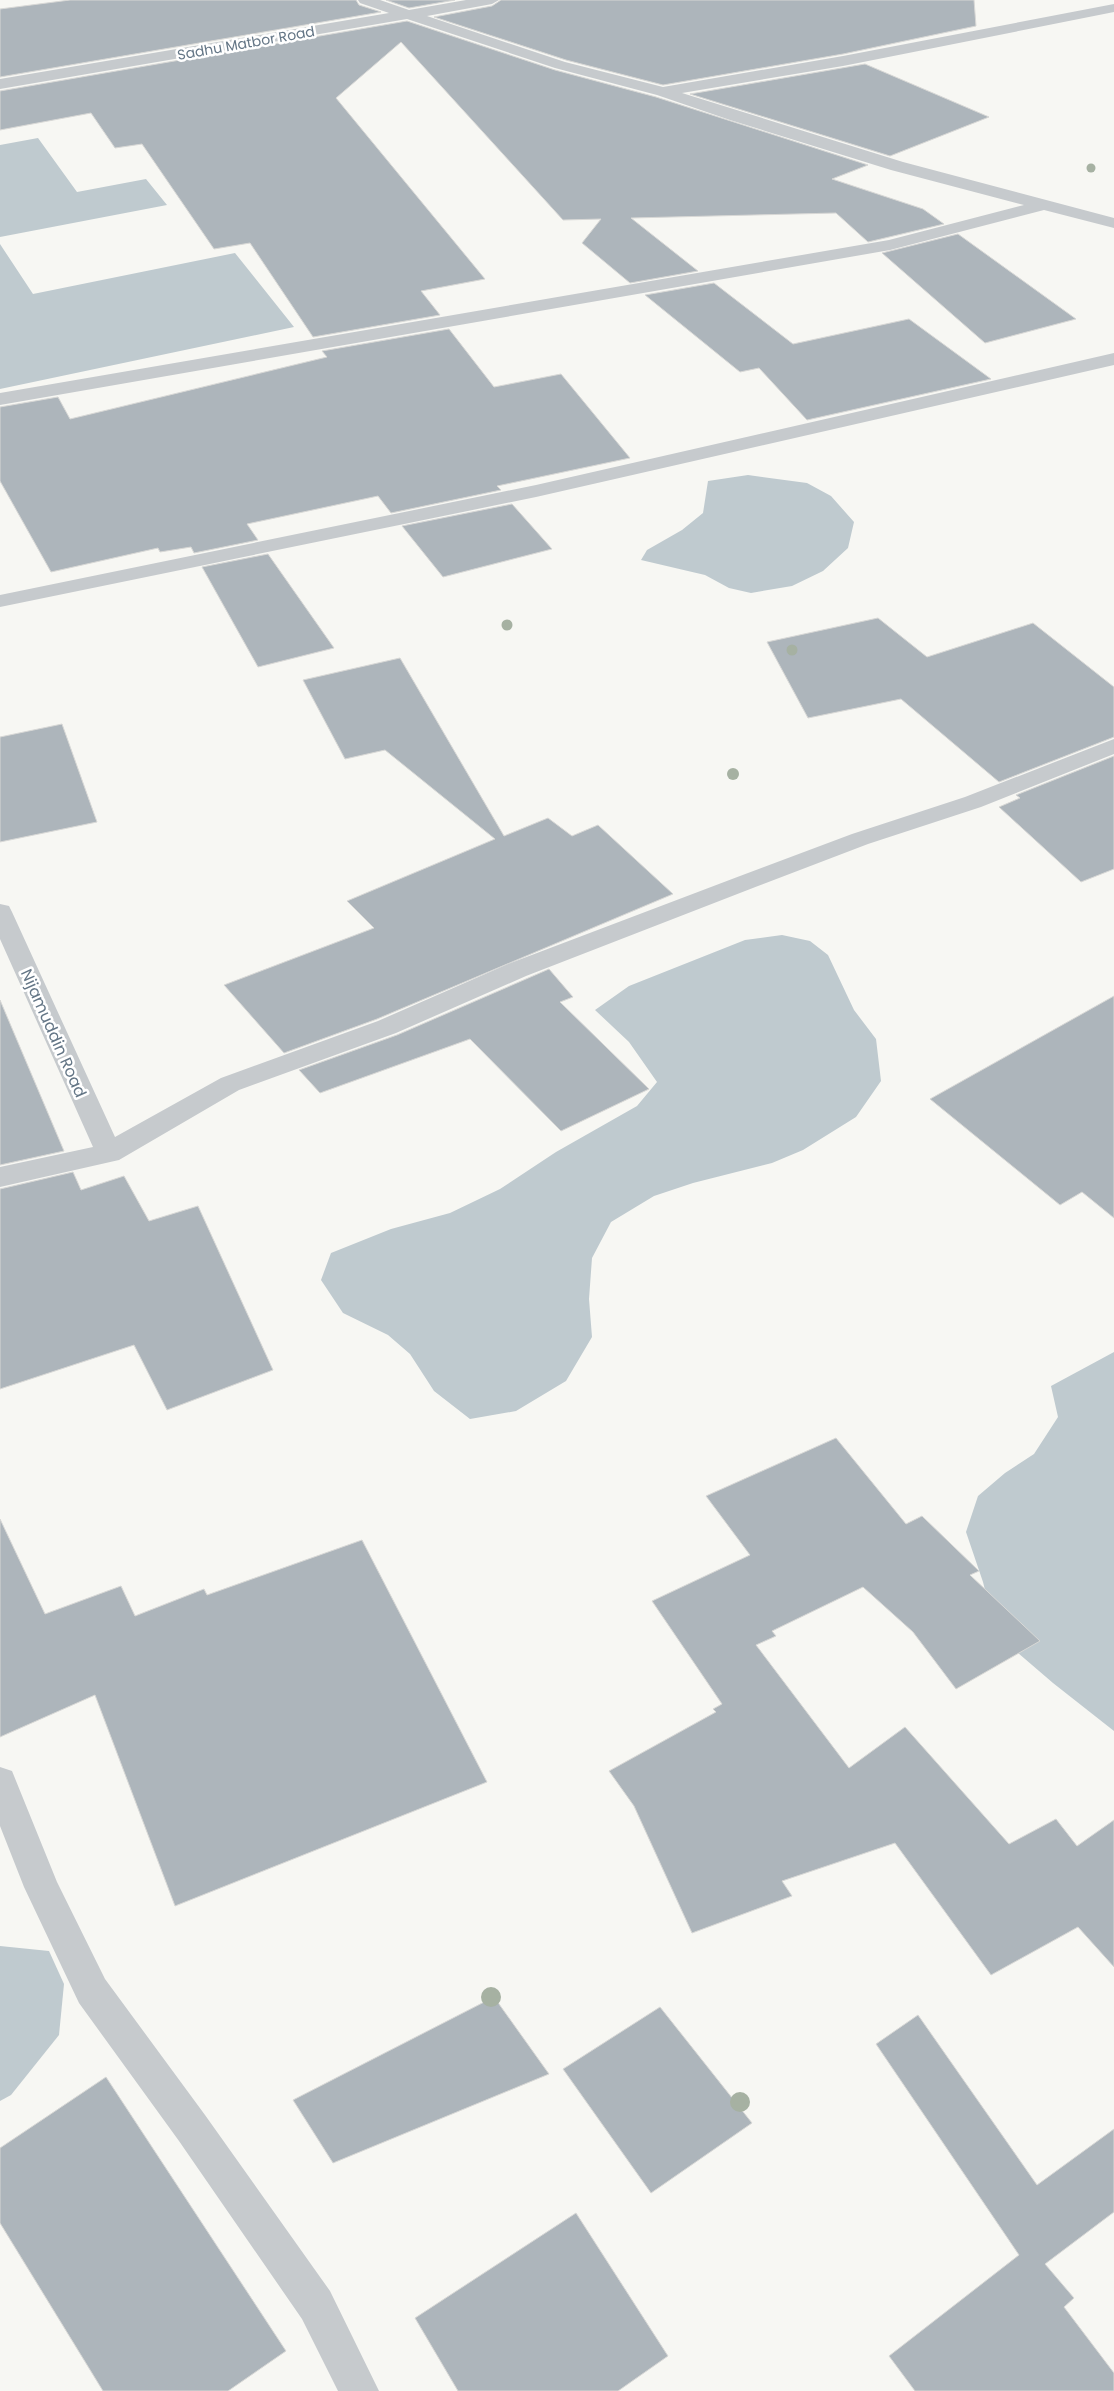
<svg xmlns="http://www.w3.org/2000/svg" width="1114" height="2391" font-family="Poppins,sans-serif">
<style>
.water{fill:#bfcacf}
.building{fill:#adb5bb;stroke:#d8d8d6}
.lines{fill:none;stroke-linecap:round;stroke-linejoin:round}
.minor{fill:#c6cacd;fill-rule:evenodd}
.tree{fill:#a6b1a2}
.labels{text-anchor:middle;stroke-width:5;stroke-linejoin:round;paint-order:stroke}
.far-street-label{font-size:14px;fill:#647686;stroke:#fff}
.street-label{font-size:16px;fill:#647686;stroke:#fff}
</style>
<rect width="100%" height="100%" fill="#f7f7f3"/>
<g class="water">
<path d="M38,138l39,54 69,-13 21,26 -167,32v-92z"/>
<path d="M0,244l33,50 202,-41 59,74 -294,62z"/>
<path d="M748,475l59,8 24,13 23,26 -6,26 -25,23 -31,15 -41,7 -22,-5 -24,-13 -64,-15 6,-10 35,-20 21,-17 5,-32z"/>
<path d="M782,935l28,6 18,14 26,55 22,29 5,42 -25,36 -53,33 -31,13 -79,20 -39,13 -43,26 -19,36 -3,41 3,38 -26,44 -50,30 -46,8 -36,-28 -24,-37 -22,-19 -45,-22 -22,-33 10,-27 60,-24 59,-16 50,-24 56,-37 81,-46 20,-24 -28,-40 -34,-32 34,-24 116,-46z"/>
<path d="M1114,1352v379l-61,-48 -57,-49 -13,-52 -17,-50 12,-36 27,-23 29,-19 24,-37 -7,-31z"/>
<path d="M0,1946l49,5 15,33 -5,51 -48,60 -11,6z"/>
</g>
<g class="building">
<path d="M70,0h286l3,5 22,7 -381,65v-68z"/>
<path d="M386,0h69l-46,8z"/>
<path d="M501,0h473l2,26 -133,28 -180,31 -97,-25 -132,-43 58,-11z"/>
<path d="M407,21l148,49 101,27 212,68 -36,14 91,30 21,15 -76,18 -32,-29 -205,5 67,53 -68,12 -48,-40 19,-24 -38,1 -162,-178 -65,56 149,181 -64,12 19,24 -127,22 -63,-94 -36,6 -72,-105 -27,4 -24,-35 -91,17v-39z"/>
<path d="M865,64l124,53 -99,39 -200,-62z"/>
<path d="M958,234l118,85 -91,24 -103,-90z"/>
<path d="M714,283l79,61 116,-25 82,60 -184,41 -48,-52 -19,4 -95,-77z"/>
<path d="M449,329l45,58 67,-13 69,84 -133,28 4,4 -110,23 -13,-17 -131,28 11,16 -64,13 -3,-6 -31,5 -2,-4 -107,24 -51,-91v-74l58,-10 12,22 257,-62 -5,-6z"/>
<path d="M512,504l40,45 -109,28 -41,-51z"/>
<path d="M268,554l66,94 -76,19 -56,-100z"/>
<path d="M878,618l49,39 106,-34 81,64v50l-115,45 -98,-83 -93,19 -41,-76z"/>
<path d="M400,658l104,178 44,-18 24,18 26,-11 75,69 -296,125 -93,34 -60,-68 150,-57 -27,-27 148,-62 -110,-89 -40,9 -42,-79z"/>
<path d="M62,724l35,98 -97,20v-105z"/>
<path d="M1114,756v113l-33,13 -82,-75 21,-9 -4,-3z"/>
<path d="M549,969l24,28 -13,5 89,87 -88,42 -91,-92 -150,54 -21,-23 98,-35z"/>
<path d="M1114,996v222l-32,-26 -22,13 -130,-106z"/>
<path d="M0,1000l64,151 -64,14z"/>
<path d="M73,1172l8,18 43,-14 25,45 49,-15 75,164 -106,40 -33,-65 -134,44v-200z"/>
<path d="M836,1438l70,86 16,-8 57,55 -9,4 70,66 -84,48 -43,-57 -50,-45 -91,44 4,5 -20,9 93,123 56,-41 104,117 47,-25 21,27 37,-26v147l-36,-40 -87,48 -96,-132 -113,38 10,15 -100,37 -58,-127 -25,-35 107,-59 -3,-3 9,-5 -70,-103 98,-46 -44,-59z"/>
<path d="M0,1519l45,95 76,-28 14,30 69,-27 3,6 155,-55 125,242 -312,124 -80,-211 -95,42z"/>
<path d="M494,1997l55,77 -216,89 -40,-63z"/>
<path d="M660,2007l92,116 -101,70 -88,-124z"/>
<path d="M918,2015l119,170 77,-56v83l-69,52 29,34 -10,9 50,66v18h-199l-26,-35 130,-101 -143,-211z"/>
<path d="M106,2077l180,274 -58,40h-125l-103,-168v-75z"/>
<path d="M576,2213l92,143 -50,35h-160l-43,-73z"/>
</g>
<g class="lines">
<g class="minor">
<path d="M358,0h22l29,10 57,-10h33l-7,4 -65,12 138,46 98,25 180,-31 271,-52v8l-271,54 -161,27 221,69 211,56v10l-70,-18 -154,40 -890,155v-12l889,-153 135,-35 -133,-35 -161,-50 -73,-25 -102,-27 -148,-49 -407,70v-10l389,-66 -29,-10z"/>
<path d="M1114,353v12l-578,132 -536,110v-12l536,-110z"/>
<path d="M1114,739v15l-133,53 -113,37 -110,42 -232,90 -130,57 -157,57 -120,70 -119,27v-20l93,-20 -93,-208v-35l9,2 3,6 103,225 106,-59 157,-57 130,-57 232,-88 112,-42 113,-37z"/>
<path d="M0,1767l12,4 45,111 48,97 100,136 125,176 49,100h-41l-36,-72 -123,-178 -100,-138 -55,-116 -24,-61z"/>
</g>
</g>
<g class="tree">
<circle cx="1091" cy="168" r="4.5"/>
<circle cx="507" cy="625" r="5.5"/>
<circle cx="792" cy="650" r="5.5"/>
<circle cx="733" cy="774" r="6"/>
<circle cx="491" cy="1997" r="10"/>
<circle cx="740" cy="2102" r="10"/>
</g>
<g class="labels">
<g class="far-street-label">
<text transform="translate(246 43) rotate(-10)" y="5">Sadhu Matbor Road</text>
</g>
<g class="street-label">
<text transform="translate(54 1033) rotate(66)" y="6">Nijamuddin Road</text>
</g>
</g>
</svg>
